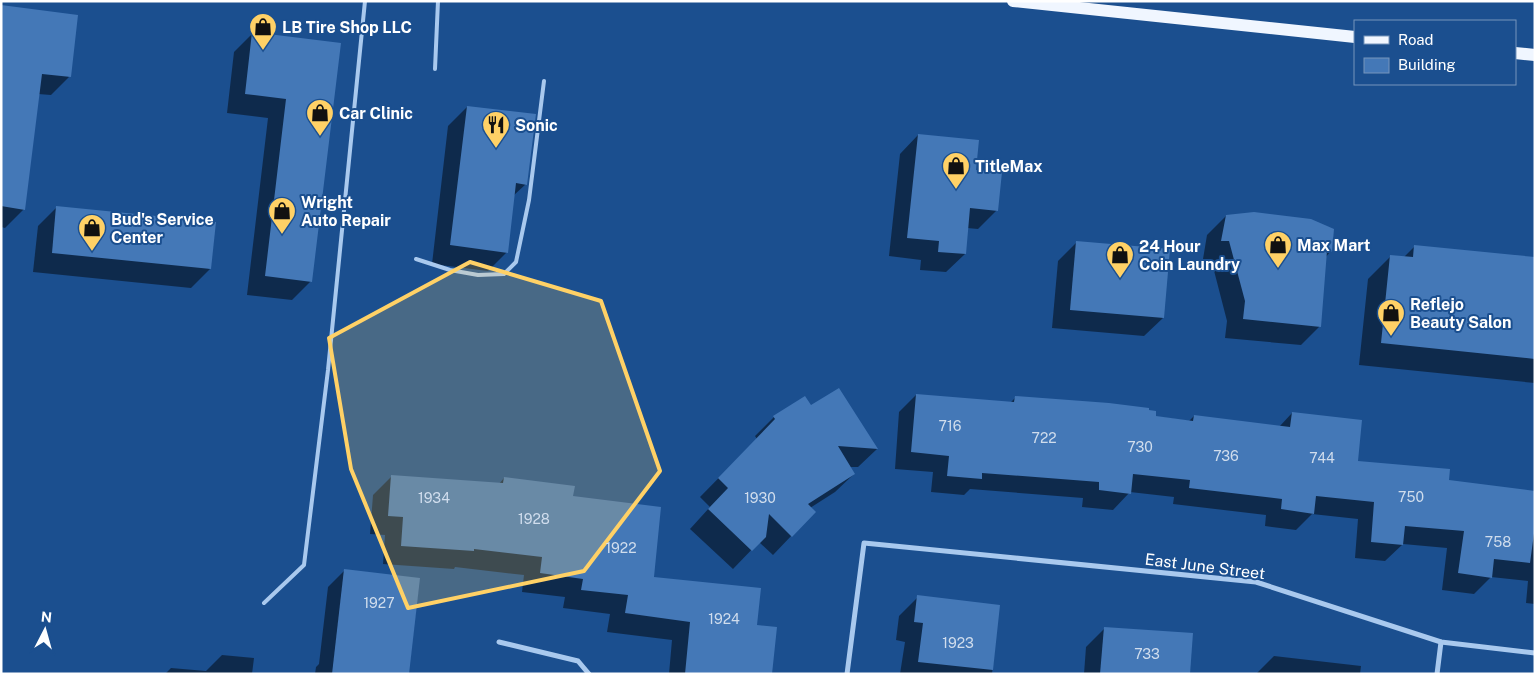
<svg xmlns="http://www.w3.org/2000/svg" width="1536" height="675" font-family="'Public Sans',sans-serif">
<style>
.shadow{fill:#0007}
.building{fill:#4478b7}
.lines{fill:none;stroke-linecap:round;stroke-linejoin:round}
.service{stroke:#a9c9ee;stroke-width:4}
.minor{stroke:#a9c9ee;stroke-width:5}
.primary{stroke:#f0f6ff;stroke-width:12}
.marked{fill:#ffd166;fill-opacity:0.2;stroke:#ffd166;stroke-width:4;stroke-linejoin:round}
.labels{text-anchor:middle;stroke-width:4;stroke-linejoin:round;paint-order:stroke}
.number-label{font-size:14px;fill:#d0dded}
.poi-label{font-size:16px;font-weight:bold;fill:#fff;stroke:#1b4f8f;text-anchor:start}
.street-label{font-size:16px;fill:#fff;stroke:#1b4f8f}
</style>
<rect width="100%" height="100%" fill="#1b4f8f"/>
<g class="shadow">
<path d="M1,7l68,70 -18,18 -13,-1 -14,115 -19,19 -4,-1z"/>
<path d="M253,33l86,11 -28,237 -19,19 -45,-5 21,-177 -41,-5 7,-61z"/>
<path d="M467,107l59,77 -13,12 -6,56 -19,19 -56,-7 16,-138z"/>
<path d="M918,135l79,75 -19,19 -11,-1 -2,26 -19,18 -26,-2 1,-10 -32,-4 11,-102z"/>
<path d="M57,207l153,62 -19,19 -158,-16 5,-46z"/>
<path d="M1226,216l105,35 -6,7 -6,69 -18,18 -76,-7 2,-17 -16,-62h-8l4,-24z"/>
<path d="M1077,242l86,76 -19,18 -92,-8 6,-67z"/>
<path d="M1415,246l120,12v125l-176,-18 9,-86 23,-23 13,1z"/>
<path d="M839,390l38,59 -19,18h-9l5,7 -19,18 -25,16 4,4 -41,43 -14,-13 -26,27 -43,-40 20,-22 -10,-10 57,-58 -2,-3 19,-19 31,-20 6,10z"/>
<path d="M916,395l94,8 5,-5 174,23 5,-5 85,11 13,-14 64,50 92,18 87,11v112l-9,-1 2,-22 -37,-4 -17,17 -32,-4 5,-42 -44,-4 -18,17 -30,-3 3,-39 -46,-5 -16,16 -31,-4 1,-11 -93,-11 1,-7 -44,-5 -17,18 -31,-3 1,-9 -113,-9 -6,6 -33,-3 2,-20 -38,-3 4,-57z"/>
<path d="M392,476l107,8 5,-6 68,19 80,81 104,48 16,48h-103l3,-34 -65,-8 3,-18 -47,-6 2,-11 -43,-5 2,-17 -69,-8 -1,2 -71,-5 2,-29 -15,-1 3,-39z"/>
<path d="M345,570l63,104h-93l1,-7 3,-3 9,-77z"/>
<path d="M918,597l81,9 -7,68h-92l5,-32 -9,-2 3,-24z"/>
<path d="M1105,628l84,46h-105l2,-27z"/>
<path d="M222,655l32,3 -2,16h-87l6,-6 35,3z"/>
<path d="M1274,656l87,10 -1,8h-104z"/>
</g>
<g class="building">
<path d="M1,5l77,10 -7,62 -29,-3 -17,136 -24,-4z"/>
<path d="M252,32l89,11 -29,239 -47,-6 21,-177 -41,-5z"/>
<path d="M467,106l69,8 -9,71 -11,-2 -8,70 -58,-8z"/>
<path d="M918,134l61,6 -3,30 26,2 -4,39 -28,-3 -4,46 -28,-2 1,-11 -32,-3z"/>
<path d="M56,206l160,16 -5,47 -159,-16z"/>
<path d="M1254,212l57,7 23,10 -2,23 -5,-1 -6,76 -78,-8 2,-18 -16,-60h-8l5,-26z"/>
<path d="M1076,241l94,8 -6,69 -94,-8z"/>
<path d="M1414,245l121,12v102l-154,-16 9,-88 23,2z"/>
<path d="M839,388l39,61 -40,-3 17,28 -47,30 8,8 -24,25 -23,-23 -3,23 -14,14 -44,-42 20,-21 -10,-10 57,-59 -2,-3 32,-20 6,9z"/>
<path d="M916,394l98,8 1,-6 94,7 40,5v2l7,1v5l37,5 1,-6 96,12 2,-15 70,8 -4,41 92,8 -1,11 86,11v35l-5,37 -36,-4 -2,19 -34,-5 6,-42 -59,-5 -2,19 -32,-3 3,-40 -58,-6 -2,18 -33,-5 1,-10 -93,-11 1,-8 -57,-6 -2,20 -32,-4v-8l-117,-9v6l-35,-3 2,-20 -38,-4z"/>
<path d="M391,475l112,8 1,-6 71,9 -2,10 88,11 -7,70 107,11 -4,37 20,2 -5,47h-87l5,-52 -65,-9 3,-18 -47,-5 2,-11 -43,-6 2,-16 -68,-8v2l-73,-5 2,-29 -15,-1z"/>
<path d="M344,569l76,9 -11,96h-77z"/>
<path d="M917,595l83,10 -7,65 -75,-8 5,-39 -9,-1z"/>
<path d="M1104,627l89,6 -3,41h-90z"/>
</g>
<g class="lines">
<g class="service">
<path d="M435,69l3,-68"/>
<path d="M416,259l34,11 28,5 26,-1 12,-12 13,-62 15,-119"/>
<path d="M264,603l40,-38 24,-195 37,-369"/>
</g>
<g class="minor">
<path d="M499,642l79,19 11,13"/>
<path d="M847,674l17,-131 392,39 185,60 94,11"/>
<path d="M1437,674l4,-32"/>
</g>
<g class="primary">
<path d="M1013,1l342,36"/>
<path d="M1515,53l20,2"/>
</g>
</g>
<path class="marked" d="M470,262l131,39 59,170 -76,100 -176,37 -57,-139 -22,-131z"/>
<defs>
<symbol id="shop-pin" viewBox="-11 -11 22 30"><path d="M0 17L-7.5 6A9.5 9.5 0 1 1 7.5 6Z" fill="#ffd166" stroke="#1b4f8f"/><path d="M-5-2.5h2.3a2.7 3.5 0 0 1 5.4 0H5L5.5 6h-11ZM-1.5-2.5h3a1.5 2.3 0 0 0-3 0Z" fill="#111"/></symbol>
<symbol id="restaurant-pin" viewBox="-11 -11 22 30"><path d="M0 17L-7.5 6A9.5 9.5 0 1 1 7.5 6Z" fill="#ffd166" stroke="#1b4f8f"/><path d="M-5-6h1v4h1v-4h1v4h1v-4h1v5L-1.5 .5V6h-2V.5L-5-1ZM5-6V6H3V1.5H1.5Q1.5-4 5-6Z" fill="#111"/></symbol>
</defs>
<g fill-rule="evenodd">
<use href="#shop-pin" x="247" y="11" width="32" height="43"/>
<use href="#shop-pin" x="304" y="97" width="32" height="43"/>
<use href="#restaurant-pin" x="480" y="109" width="32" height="43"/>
<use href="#shop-pin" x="940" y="150" width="32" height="43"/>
<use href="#shop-pin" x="266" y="195" width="32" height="43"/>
<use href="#shop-pin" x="76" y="212" width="32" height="43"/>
<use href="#shop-pin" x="1262" y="229" width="32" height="43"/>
<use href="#shop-pin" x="1104" y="239" width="32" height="43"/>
<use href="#shop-pin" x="1375" y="297" width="32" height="43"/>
</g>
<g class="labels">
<g class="number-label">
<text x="950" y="431">716</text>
<text x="1044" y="443">722</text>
<text x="1140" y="452">730</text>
<text x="1226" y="461">736</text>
<text x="1322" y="463">744</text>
<text x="1411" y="502">750</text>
<text x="434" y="503">1934</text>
<text x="760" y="503">1930</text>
<text x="534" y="524">1928</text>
<text x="1498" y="547">758</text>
<text x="621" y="553">1922</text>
<text x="379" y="608">1927</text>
<text x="724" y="624">1924</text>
<text x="958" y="648">1923</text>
<text x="1147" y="659">733</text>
</g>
<g class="poi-label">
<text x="282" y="33">LB Tire Shop LLC</text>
<text x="339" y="119">Car Clinic</text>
<text x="515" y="131">Sonic</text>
<text x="975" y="172">TitleMax</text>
<text x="301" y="208">Wright<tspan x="301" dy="18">Auto Repair</tspan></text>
<text x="111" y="225">Bud's Service<tspan x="111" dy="18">Center</tspan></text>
<text x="1297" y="251">Max Mart</text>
<text x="1139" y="252">24 Hour<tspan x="1139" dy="18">Coin Laundry</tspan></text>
<text x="1410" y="310">Reflejo<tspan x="1410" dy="18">Beauty Salon</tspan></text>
</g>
<g class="street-label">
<text transform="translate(1205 566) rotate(7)" y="6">East June Street</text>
</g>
</g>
<rect width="1536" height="675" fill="none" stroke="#ffffff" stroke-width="5"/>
<rect x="1354" y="20" width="162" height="65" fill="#1b4f8f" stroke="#7695bc"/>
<rect x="1364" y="36" width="25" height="8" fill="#f0f6ff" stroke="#7695bc"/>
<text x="1398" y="45" font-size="15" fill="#ffffff">Road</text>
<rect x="1364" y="58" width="25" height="15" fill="#4478b7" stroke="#7695bc"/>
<text x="1398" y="70" font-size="15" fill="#ffffff">Building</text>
<g transform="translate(45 630) rotate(6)" stroke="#1b4f8f" stroke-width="4" paint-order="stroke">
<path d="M0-4L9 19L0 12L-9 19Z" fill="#ffffff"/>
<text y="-8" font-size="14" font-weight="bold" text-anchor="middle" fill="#ffffff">N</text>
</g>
</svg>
